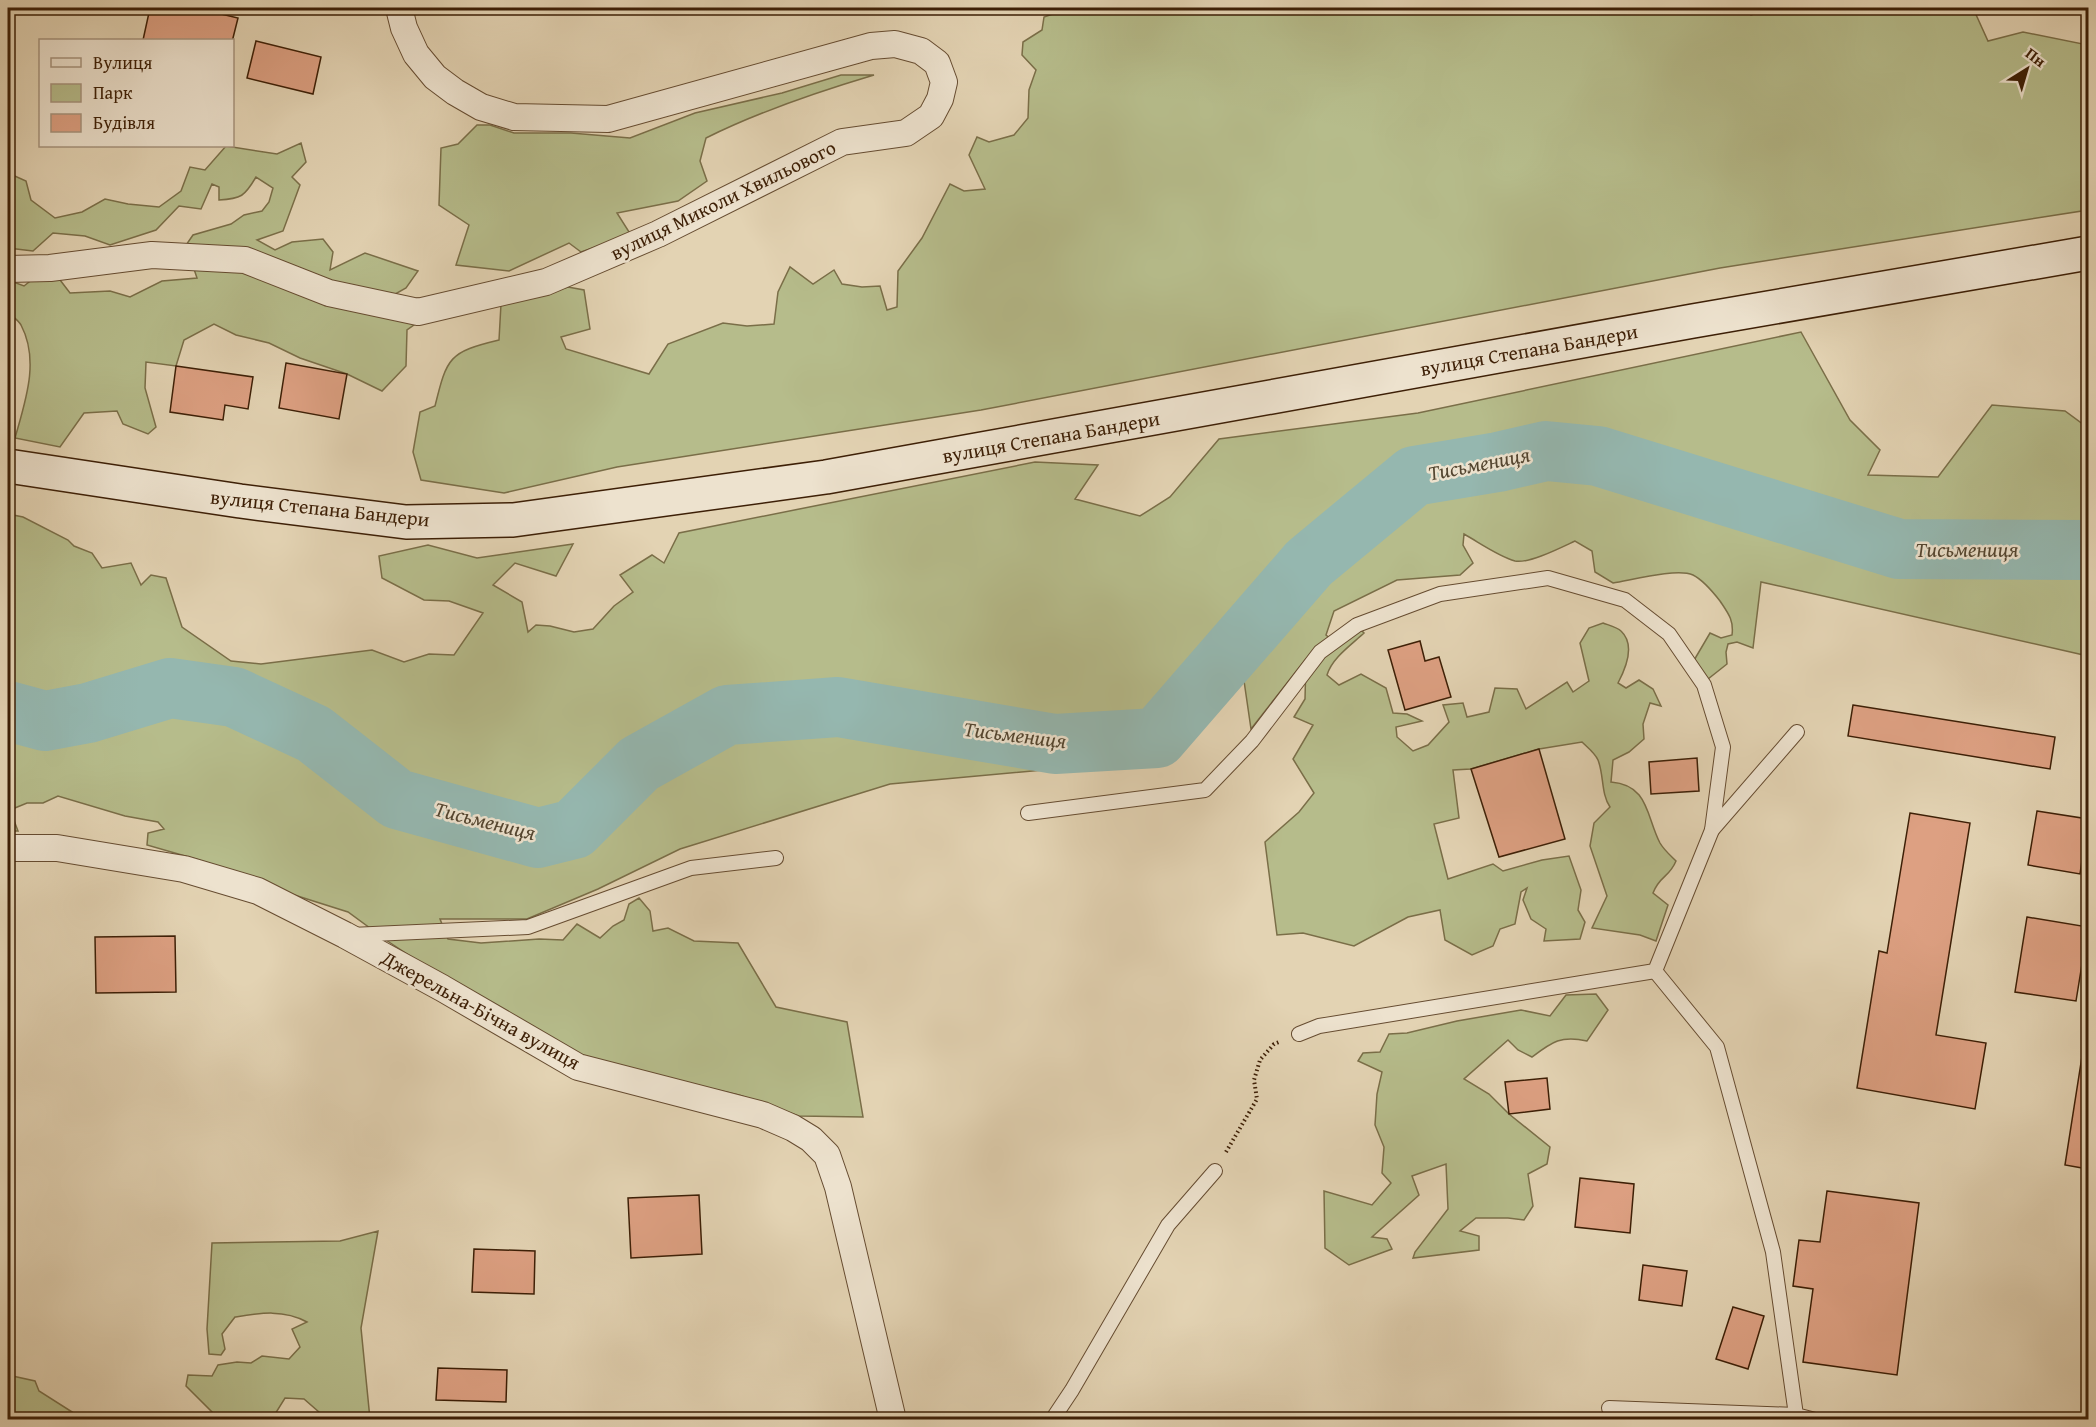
<svg xmlns="http://www.w3.org/2000/svg" width="2096" height="1427" font-family="'Gentium Book Plus',serif">
<style>
.green{fill:#b6bc8b;stroke:#7a6e48;stroke-width:1.5}
.lines{fill:none;stroke-linecap:round;stroke-linejoin:round}
.river{stroke:#95b7af;stroke-width:60}
.building{fill:#dda082;stroke:#3d1f06;stroke-width:1.5}
.lane-casing{stroke:#664c31;stroke-width:16}
.street-casing{stroke:#664c31;stroke-width:28}
.secondary-casing{stroke:#3d1f06;stroke-width:36}
.path{stroke:#3d1f06;stroke-width:4;stroke-dasharray:1.5 3;stroke-linecap:butt}
.lane{stroke:#ede2ce;stroke-width:14}
.street{stroke:#ede2ce;stroke-width:26}
.secondary{stroke:#ede2ce;stroke-width:33}
.labels{text-anchor:middle;stroke-width:5;stroke-linejoin:round;paint-order:stroke}
.street-label{font-size:20px;fill:#3d1f06;stroke:#ede2ce}
.water-label{font-size:21px;font-style:italic;fill:#534530;stroke:#ede2ce}
</style>
<rect width="100%" height="100%" fill="#e3d3b3"/>
<filter id="stains"><feTurbulence type="fractalNoise" baseFrequency=".00333" numOctaves="4"/><feColorMatrix values="0 0 0 0 .2 0 0 0 0 .09 0 0 0 0 .02 0 0 0 .5 -.17"/></filter>
<radialGradient id="worn" r=".72"><stop offset=".6" stop-color="#630" stop-opacity="0"/><stop offset="1" stop-color="#630" stop-opacity=".3"/></radialGradient>
<g class="green">
<path d="M1070,8h674l7,7 18,-7h204l15,33 35,-9 65,13v165l-368,58 -739,142 -364,57 -113,26 -83,-13 -8,-28 7,-40 15,-6c12,-49 14,-54 64,-66l2,-36 67,-17 16,3 6,39 -29,8 5,12 83,25 19,-30 55,-21 24,3 27,-2 4,-32 12,-25 23,17 21,-14 8,14 20,3 18,-1 7,24 10,-3 1,-36 24,-33 28,-54 14,7 21,-2 -16,-34 8,-18 12,5 25,-7 14,-17 1,-28 7,-20 -14,-15 1,-13 19,-12 2,-13z"/>
<path d="M841,75h33c-57,17 -114,36 -168,63l-6,23 7,20 -29,20 -61,12 14,22 -50,17 -12,-9 -60,28 -53,-6 13,-40 -30,-20 2,-57 17,-4 19,-19h13l24,8h57l59,5 65,-25 87,-20z"/>
<path d="M301,143l5,19 -14,15 8,8 -17,46 -26,9 18,10 17,-8 31,-3 10,13 -3,18 35,-17 53,18 -12,17 -18,10 33,22 -14,10 -1,36 -24,25 -35,-17 -47,-16 -31,-15 -33,-8 -22,-11 -30,16 -8,26 -30,-4 -1,26 11,39 -8,7 -25,-10 -6,-13 -33,2 -24,34 -45,-9c10,-36 25,-77 6,-113 -3,-5 -9,-9 -13,-13v-32l16,6 14,-11 19,1 13,17 40,-2 20,6 32,-16 35,-3 -11,-33 7,-10 38,-11 13,-9 18,-4 7,-9 4,-14 -17,-11c-11,19 -15,22 -37,23v-13l-7,-3 -11,25 -22,-3 -23,24 -46,15 -25,-9 -32,-3 -20,18 -25,-3v-75l18,8 5,19 24,18 27,-6 23,-13 23,5 31,3 22,-16 9,-24 15,3 21,-24 51,8z"/>
<path d="M1801,332l49,88 30,30 -12,25 70,2 54,-72 73,6 23,17v228l-327,-74 -8,66 -16,-6 -9,2 -2,8 1,12 -19,15 -15,-17 17,-29 11,5 11,-3c2,-15 -4,-22 -12,-34 -7,-9 -17,-21 -27,-26 -16,-7 -61,5 -80,8l-18,-11 -3,-21 -17,-10c-13,6 -46,23 -60,20 -17,-5 -35,-18 -51,-27l-1,11 10,18 -13,12 -63,5 -63,31 -8,24 11,9 22,-16 5,5c-13,12 -32,25 -37,42l12,10 22,-11 25,14 7,25 14,1 15,7 -26,6 1,10 16,14 15,-6 21,-23 -6,-17 20,-2 4,14 22,-5 6,-24 22,1 9,20 41,-27 6,10 16,-11 -9,-38 9,-15 14,-5c5,2 14,4 18,8 15,14 5,37 -3,52l8,5 13,-8 14,9 8,17 -11,-3 -7,21 1,15 -15,13 -16,8 -2,22c38,3 35,34 49,61 4,7 11,13 16,18 -7,17 -16,14 -23,32l15,12 -12,36 -16,-6 -48,-7 15,-32 -17,-50 4,-23 16,-16c-9,-13 -6,-32 -12,-47 -3,-7 -11,-13 -16,-18l-43,7 -68,20 -18,1 6,48 -25,6 14,55 45,-15 10,7 39,-11 27,-4 12,34 -3,20 7,12 -5,17 -36,2 2,-12 -15,-10 -8,-19 4,-12 -6,4 -6,32 -15,5 -7,17 -21,9 -27,-15 -5,-30 -32,7 -54,29 -51,-13 -26,2 -12,-93 34,-30 15,-19 -21,-34 20,-34 -19,-8 11,-18 1,-40 -55,70 -8,-55 -91,86 -262,24 -210,65 -82,40 -71,30h-87l8,20 33,4 58,-4 24,1 14,-16 23,14 13,-12 11,-6 5,-16 10,-6 11,13 3,20 15,-3 26,13 44,2 38,64 71,15 16,95 -64,-1 -60,-21 -160,-37 -89,-49 -101,-67 -41,-30 -79,-25 -70,-27 -52,-15 1,-12 16,-4 -6,-7 -33,-6 -67,-20 -15,7h-16l-17,7 8,21h-10v-317l15,3 45,23 6,6 18,7 10,15 29,-5 10,22 10,-10 15,3 16,49 49,34 30,3 111,-14 32,12 25,-8 25,1 29,-42 -34,-12 -25,-1 -42,-22 -3,-22 49,-11 49,13 96,-14 -17,32 -41,-13 -22,22 29,17 6,30 8,-7 14,1 24,6 19,-3 21,-23 19,-14 -13,-17 32,-20 12,8 15,-30 356,-71 63,3 -23,34 65,17 30,-19 49,-58 199,-26z"/>
<path d="M1596,994l12,16 -21,31c-26,-6 -35,1 -55,16l-14,-7 -10,-10 -44,39 25,15 20,20 41,33 -3,17 -19,10 5,32 -9,14 -16,-2h-32l-16,13 19,5v14l-66,8 2,-6 33,-43 -2,-45 -34,12 7,19 -47,42 15,2 5,10 -43,16 -24,-17 -1,-57 48,14 19,-22 -9,-10 2,-26 -9,-22 2,-31 5,-22 -24,-11 5,-8 17,-1 9,-18 18,-1 50,-12 64,-11 29,6 16,-21z"/>
<path d="M378,1231l-17,97 9,91h-43l-23,-20 -19,-1 -13,21h-59l2,-4 -29,-29 2,-11 24,1 6,-11 19,-3 14,1 11,-7 27,3 11,-12 -8,-18 15,-7c-23,-13 -47,-9 -72,-5l-13,17 3,15 -4,6 -12,-1 -2,-25 5,-86 128,-2z"/>
<path d="M8,1375l27,6 4,10 41,26v2h-72z"/>
</g>
<g class="lines">
<path class="river" d="M8,711l37,10 43,-8 82,-25 64,9 80,37 83,65 141,39 36,-9 65,-65 88,-49 111,-8 217,37 102,-6 152,-175 105,-87 84,-14 48,-11 52,5 301,93 189,1"/>
</g>
<g class="building">
<path d="M150,8h46l42,10 -6,24 -89,-2z"/>
<path d="M256,41l65,16 -8,37 -66,-16z"/>
<path d="M286,363l61,11 -8,45 -60,-11z"/>
<path d="M176,366l77,11 -5,32 -23,-4 -2,15 -53,-8z"/>
<path d="M1420,641l5,20 14,-4 12,40 -46,13 -17,-60z"/>
<path d="M1853,705l202,32 -5,32 -202,-33z"/>
<path d="M1539,749l26,90 -66,18 -28,-88z"/>
<path d="M1697,758l2,33 -48,3 -2,-32z"/>
<path d="M2037,811l51,8 -8,55 -52,-9z"/>
<path d="M1910,813l60,10 -34,212 50,8 -11,66 -118,-21 22,-137 8,2z"/>
<path d="M2027,917l61,10 -12,74 -61,-9z"/>
<path d="M175,936l1,56 -80,1 -1,-56z"/>
<path d="M2088,1018v151l-23,-4z"/>
<path d="M1547,1078l3,31 -41,5 -4,-32z"/>
<path d="M1580,1178l54,6 -4,49 -55,-6z"/>
<path d="M1827,1191l92,12 -22,172 -94,-13 10,-73 -20,-3 6,-46 21,2z"/>
<path d="M699,1195l3,59 -71,4 -3,-60z"/>
<path d="M474,1249l61,2 -1,43 -62,-2z"/>
<path d="M1643,1265l44,6 -5,35 -43,-6z"/>
<path d="M1733,1307l31,9 -16,53 -32,-10z"/>
<path d="M438,1368l69,2 -1,32 -70,-2z"/>
</g>
<g class="lines">
<defs>
<g id="lane">
<path d="M1028,813l177,-23 47,-49 68,-89 37,-27 83,-31 108,-16 77,22 44,34 35,51 19,62 -11,83 -57,141 -336,55 -20,8"/>
<path d="M1712,830l85,-98"/>
<path d="M351,935l177,-8 163,-59 85,-10"/>
<path d="M1655,971l62,76 56,205 23,163 19,5"/>
<path d="M1609,1408l187,7"/>
<path d="M1052,1420l20,-30 96,-165 47,-54"/>
</g>
<g id="street">
<path d="M8,269l42,-1 102,-13 93,5 84,33 89,19 128,-30 112,-48 184,-92 64,-9 25,-17 9,-17 4,-17 -7,-19 -16,-12 -26,-7 -24,2 -263,73 -94,-2 -33,-10 -26,-15 -20,-15 -19,-23 -12,-26 -5,-20"/>
<path d="M8,848h49l127,21 74,22 87,44 97,53 136,79 185,48 30,13 18,11 16,16 11,32 55,233"/>
</g>
<path id="secondary" d="M8,466l232,35 166,21 107,-2 313,-43 867,-156 395,-68"/>
</defs>
<use href="#lane" class="lane-casing"/>
<use href="#street" class="street-casing"/>
<use href="#secondary" class="secondary-casing"/>
<path class="path" d="M1226,1152l31,-53 -3,-19 6,-20 14,-16 5,-2"/>
<use href="#lane" class="lane"/>
<use href="#street" class="street"/>
<use href="#secondary" class="secondary"/>
</g>
<g class="labels">
<g class="street-label">
<text transform="translate(723 200) rotate(-26)" y="7">вулиця Миколи Хвильового</text>
<text transform="translate(1529 350) rotate(-10)" y="7">вулиця Степана Бандери</text>
<text transform="translate(1051 437) rotate(-10)" y="7">вулиця Степана Бандери</text>
<text transform="translate(320 508) rotate(6)" y="7">вулиця Степана Бандери</text>
<text transform="translate(481 1010) rotate(29)" y="7">Джерельна-Бічна вулиця</text>
</g>
<g class="water-label">
<text transform="translate(1479 464) rotate(-11)" y="7">Тисьмениця</text>
<text x="1967" y="557">Тисьмениця</text>
<text transform="translate(1015 735) rotate(7)" y="7">Тисьмениця</text>
<text transform="translate(485 821) rotate(14)" y="7">Тисьмениця</text>
</g>
</g>
<rect width="2096" height="1427" fill="none" stroke="#e3d3b3" stroke-width="30"/>
<rect x="9" y="9" width="2078" height="1409" fill="none" stroke="#3d1f06" stroke-width="3"/>
<rect x="15" y="15" width="2066" height="1397" fill="none" stroke="#3d1f06" stroke-width="1.5"/>
<rect x="39" y="39" width="195" height="108" fill="#ede2ce" stroke="#a7947e" stroke-width="1.5"/>
<rect x="51" y="58" width="30" height="9" fill="#ede2ce" stroke="#a7947e" stroke-width="1.5"/>
<text x="93" y="69" font-size="18" fill="#3d1f06">Вулиця</text>
<rect x="51" y="84" width="30" height="18" fill="#b6bc8b" stroke="#a7947e" stroke-width="1.5"/>
<text x="93" y="99" font-size="18" fill="#3d1f06">Парк</text>
<rect x="51" y="114" width="30" height="18" fill="#dda082" stroke="#a7947e" stroke-width="1.5"/>
<text x="93" y="129" font-size="18" fill="#3d1f06">Будівля</text>
<g transform="translate(2027 69) rotate(37)" stroke="#ede2ce" stroke-width="4.5" paint-order="stroke">
<path d="M0-4.5L10 22L0 15L-10 22Z" fill="#3d1f06"/>
<text y="-9" font-size="16" font-weight="bold" text-anchor="middle" fill="#3d1f06">Пн</text>
</g>
<rect width="100%" height="100%" filter="url(#stains)"/>
<rect width="100%" height="100%" fill="url(#worn)"/>
</svg>
